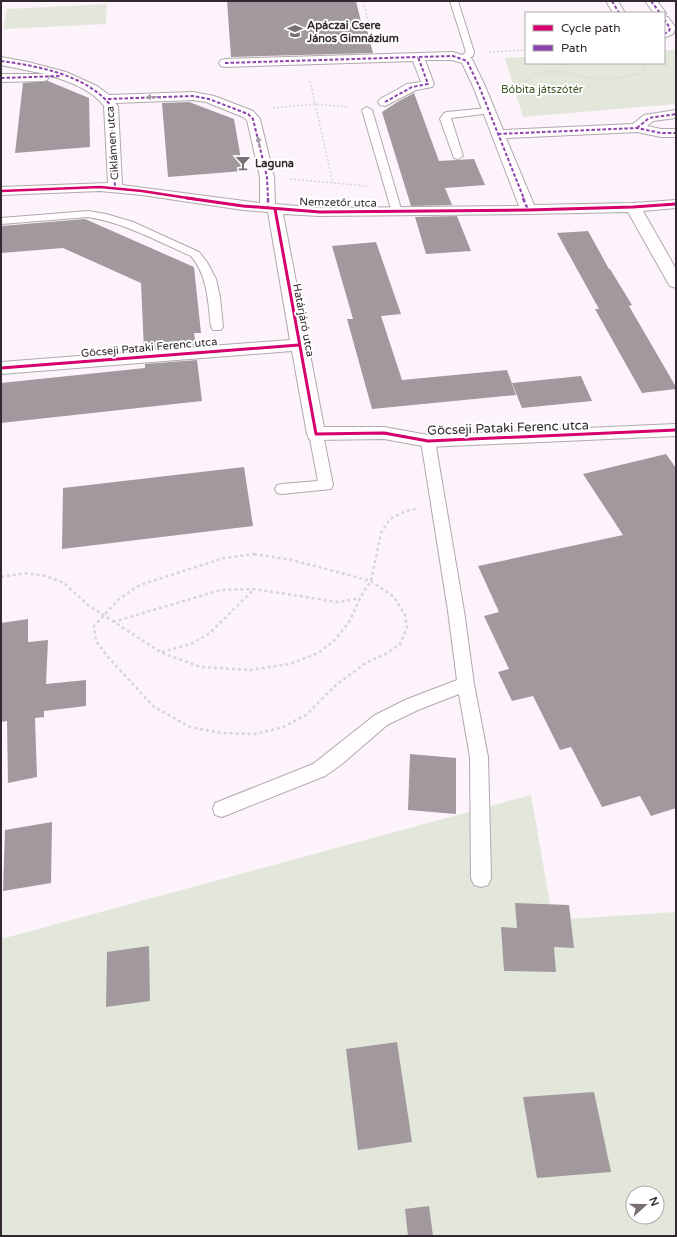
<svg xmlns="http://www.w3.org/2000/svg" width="677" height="1237" font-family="'Varela Round',sans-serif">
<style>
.green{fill:#e3e7db;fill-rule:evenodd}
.building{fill:#a2999f}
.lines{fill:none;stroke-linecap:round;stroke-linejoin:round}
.service-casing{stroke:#b0a9ae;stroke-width:2}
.minor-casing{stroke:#b0a9ae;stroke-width:2}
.path-far1{stroke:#d8d5d7;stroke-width:1.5;stroke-dasharray:2 2;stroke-linecap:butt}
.path{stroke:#d8d5d7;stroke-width:2.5;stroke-dasharray:3 3;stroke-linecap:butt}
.service{fill:#fffdfe;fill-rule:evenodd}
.minor{fill:#fffdfe;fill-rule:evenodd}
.quiet-far1{stroke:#8e44ad;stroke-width:2;stroke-dasharray:3.5 2;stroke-linecap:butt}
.quiet{stroke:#8e44ad;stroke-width:2.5;stroke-dasharray:4.5 2.5;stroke-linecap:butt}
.cycleway-far1-casing{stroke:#fff;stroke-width:4}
.cycleway-casing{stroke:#fff;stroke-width:5}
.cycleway-far1{stroke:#d6006c;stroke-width:2.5}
.cycleway{stroke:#d6006c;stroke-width:3}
.oneway{fill:#a29ea1}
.labels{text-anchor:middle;stroke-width:4;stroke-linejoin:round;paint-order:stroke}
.far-poi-label{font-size:11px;font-weight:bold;fill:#31292f;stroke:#fff;text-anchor:start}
.far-park-label{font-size:11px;fill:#405925;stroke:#fff}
.far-street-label{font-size:11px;fill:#31292f;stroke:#fff}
.street-label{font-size:13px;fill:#31292f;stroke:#fff}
</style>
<rect width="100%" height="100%" fill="#fcf4fa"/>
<g class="green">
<path d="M107,4l-1,20 -103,5 4,-20z"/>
<path d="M664,50h12v54l-153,13 -18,-59 21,-1v6h138z"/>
<path d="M531,795l22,125 123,-8v324h-675v-297zM633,1193h24v24h-24z"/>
</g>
<g class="building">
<path d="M227,1h129l7,29h4l6,23 -142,4z"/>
<path d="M48,81l41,17 1,49 -75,6 8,-70z"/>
<path d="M414,93l25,68 35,-2 11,26 -40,3 7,17 -41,1 -29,-94 17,-11z"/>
<path d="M189,102l45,17 9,52 -75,6 -6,-74z"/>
<path d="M457,216l14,35 -45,3 -11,-37z"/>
<path d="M85,219l109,48 7,66h-7l2,13 -52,4 -3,-67 -78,-35 -62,5v-27z"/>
<path d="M588,231l21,38h1l22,36 -3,1 47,81v2l-34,4 -47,-84h4l-42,-76z"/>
<path d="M376,242l25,72 -20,2 21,64 105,-10 9,25 -144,14 -25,-90h6l-21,-73z"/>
<path d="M197,360l5,41 -201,22v-40l144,-15v-4z"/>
<path d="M581,376l11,25 -70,7 -10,-25z"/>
<path d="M666,454l10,14v340l-25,8 -11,-20 -38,11 -31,-60 -11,3 -27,-54 -21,5 -14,-29 11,-3 -25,-53 15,-4 -21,-46 145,-31 -40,-61z"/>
<path d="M244,467l9,59 -191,23 1,-61z"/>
<path d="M28,619v23l20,-2 -2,44 40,-4v26l-42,5v6l-9,1 2,59 -29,6 -1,-62 -6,1v-99z"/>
<path d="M410,754l46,4v56l-48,-4z"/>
<path d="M52,822l-1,61 -48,8 2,-61z"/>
<path d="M515,903l54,2 5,43 -20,-1 2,25 -52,-1 -3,-44 16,1z"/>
<path d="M149,946l1,55 -44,6 1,-55z"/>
<path d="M397,1042l15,100 -54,8 -12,-101z"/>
<path d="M594,1092l17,80 -74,6 -14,-81z"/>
<path d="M429,1206l4,30h-25l-3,-27z"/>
</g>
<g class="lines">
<defs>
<g id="service">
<path d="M450,1h8l16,51 -1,4 -11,6 -4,-3 8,-7z"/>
<path d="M367,107l5,3 30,102 -1,2h-8l-1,-2 -30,-102z"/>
<path d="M488,108l5,3 -2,2 -40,5 12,38 -5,3 -4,-1 -14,-39 4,-6 3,-1z"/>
<path d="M88,211l18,3 27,8 66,30 8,10 9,17 4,18 3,30 -2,3h-8l-2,-3c-3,-25 -3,-51 -20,-71 -34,-15 -66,-33 -103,-39l-87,7v-6z"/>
<path d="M316,429l5,2 2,3 10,51 -2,4 -49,5 -5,-1 -2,-4 2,-4 5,-1 36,-3 -9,-47 2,-3z"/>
<path d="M428,436l5,2 2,3 29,170 10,73 14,73 3,121 -3,7 -7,2 -7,-2 -3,-7 -1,-121 -11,-63 -41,16 -31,15 -45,39 -17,12 -103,41 -7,-2 -2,-6 2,-6 98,-39 62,-49 30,-15 52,-20 -9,-69 -27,-170 2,-3z"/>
</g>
<g id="minor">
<path d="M606,1h12l7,12h-12z"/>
<path d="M645,1h12l9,12 -2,2v-2h-10z"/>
<path d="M664,16l4,1 8,11 -3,6 -9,4z"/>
<path d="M453,52l18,6 2,3 12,25 18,44 130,-6 11,-9 32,-5v8l-23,3 -6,5 14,3h15v8h-15l-24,-5 -131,6 28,67 99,-2 43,-3v8l-33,3 33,58v19l-6,-2 -2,-3 -40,-71 -100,2 -208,2 -37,-2 41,213h60l44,8 248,-11v12l-248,11 -44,-8 -68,1 -7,-1 -2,-5 -15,-83 -291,23v-12l289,-22 -22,-128 -25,-2 -101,-15 -42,-4 -99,4v-8l107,-4 -4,-77c-13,-17 -36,-25 -56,-31l1,2 -2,3 -4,1 -42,1v-8h44l-44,-9v-8l27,5 38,10 31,14 12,9 84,-3 21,4 39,15 7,8 14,58 1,27 45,4 199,-2 -46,-120 -11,-23 -10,-3h-27l9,24 -2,3 -16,3 -31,16 -5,-1 -2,-3 2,-3 27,-15 14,-2 -8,-21 -188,6 -4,-1 -2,-3 2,-3 4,-1zM193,100l13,2 37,15 4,3 13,57v26l-138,-18 -4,-79 -3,-3z"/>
</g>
</defs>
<use href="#service" class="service-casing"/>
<use href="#minor" class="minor-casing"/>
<g class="path-far1">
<path d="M363,1l10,38"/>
<path d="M489,52l37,-2"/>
<path d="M310,81l23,102"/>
<path d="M502,85l20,-1 12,-9 14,-3h16l27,6 22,1 29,-6 3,-10"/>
<path d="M273,108l41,-4 33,3"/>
<path d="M290,179l77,7"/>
</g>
<g class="path">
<path d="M254,554l38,6 79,21 23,16 11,18 2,13 -7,16 -14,10 -19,8 -31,23 -30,30 -23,12 -28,7 -34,-1 -31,-6 -37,-21 -45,-49 -12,-16 -2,-15 25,-27 21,-14 84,-27z"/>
<path d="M1,577l23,-4 22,3 18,7 24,22 74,48 39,14 49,3 40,-6 28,-11 16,-12 15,-19 11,-24 11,-17 10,-48 9,-14 16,-8 10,-2"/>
<path d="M113,622l108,-32 33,-1 84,13 22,-4"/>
<path d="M162,652l29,-8 19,-11 44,-44"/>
</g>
<use href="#service" class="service"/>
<use href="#minor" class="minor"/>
<g class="quiet-far1">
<path d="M612,1l7,12"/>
<path d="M651,1l9,12"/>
<path d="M664,19l6,9 -1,3 -5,3"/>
<path d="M1,61c37,5 86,14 110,45l4,82"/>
<path d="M225,63l193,-6"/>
<path d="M1,78l59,-2"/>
<path d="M108,99l85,-3 16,3 39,15 5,5 14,58 1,22"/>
<path d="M385,102l27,-15 16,-3 -10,-27 35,-1 14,5 12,25 45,113"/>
<path d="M637,128l12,-10 27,-4"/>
<path d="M498,134l139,-6 24,5h15"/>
</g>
<g class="quiet">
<path d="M268,198v10"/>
<path d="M523,198l5,12"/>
</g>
<defs>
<path id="cycleway-far1" d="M1,191l99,-4 42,4 52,8"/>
<g id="cycleway">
<path d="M187,198l56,8 77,6 208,-2 105,-3 43,-3"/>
<path d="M275,209l41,225 68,-1 44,8 248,-11"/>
<path d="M1,368l298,-23"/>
</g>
</defs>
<use href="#cycleway-far1" class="cycleway-far1-casing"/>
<use href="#cycleway" class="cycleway-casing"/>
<use href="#cycleway-far1" class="cycleway-far1"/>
<use href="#cycleway" class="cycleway"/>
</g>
<defs><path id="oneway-solid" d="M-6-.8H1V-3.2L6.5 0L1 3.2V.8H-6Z"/></defs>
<g class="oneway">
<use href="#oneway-solid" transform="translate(152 97) rotate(178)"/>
<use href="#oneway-solid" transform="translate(259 142) rotate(-104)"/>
</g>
<defs>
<symbol id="school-bare" viewBox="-9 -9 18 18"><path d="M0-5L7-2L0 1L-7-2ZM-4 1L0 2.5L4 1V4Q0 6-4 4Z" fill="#787076" stroke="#fff" stroke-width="2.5" paint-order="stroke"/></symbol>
<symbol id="bar-bare" viewBox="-9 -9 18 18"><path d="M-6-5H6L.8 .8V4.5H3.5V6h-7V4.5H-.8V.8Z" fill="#787076" stroke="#fff" stroke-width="2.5" paint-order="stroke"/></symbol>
</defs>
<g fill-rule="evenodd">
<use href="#school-bare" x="284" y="20" width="22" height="22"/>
<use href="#bar-bare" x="232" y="152" width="22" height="22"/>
</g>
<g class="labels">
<g class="far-poi-label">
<text x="307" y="29">Apáczai Csere<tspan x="307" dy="13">János Gimnázium</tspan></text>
<text x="255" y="167">Laguna</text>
</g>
<g class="far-park-label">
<text x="542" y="93">Bóbita játszótér</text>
</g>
<g class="far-street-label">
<text transform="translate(112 143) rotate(-94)" y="4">Ciklámen utca</text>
<text transform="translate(338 202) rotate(1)" y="4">Nemzetőr utca</text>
<text transform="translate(304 320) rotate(79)" y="4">Határjáró utca</text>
<text transform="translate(149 347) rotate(-5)" y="4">Göcseji Pataki Ferenc utca</text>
</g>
<g class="street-label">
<text transform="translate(508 427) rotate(-2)" y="5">Göcseji Pataki Ferenc utca</text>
</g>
</g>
<rect width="677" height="1237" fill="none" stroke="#31292f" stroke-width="4"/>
<rect x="525" y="12" width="140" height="52" fill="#ffffff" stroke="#ada9ac"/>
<rect x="533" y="25" width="20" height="6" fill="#d6006c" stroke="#ada9ac"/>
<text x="561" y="32" font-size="12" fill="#31292f">Cycle path</text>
<rect x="533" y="45" width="20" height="6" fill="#8e44ad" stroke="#ada9ac"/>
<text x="561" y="52" font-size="12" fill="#31292f">Path</text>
<g transform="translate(645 1205) rotate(69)"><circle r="19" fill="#ffffff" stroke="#ada9ac"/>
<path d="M0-3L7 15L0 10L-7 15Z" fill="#787076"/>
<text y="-6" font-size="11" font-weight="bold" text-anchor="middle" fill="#31292f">N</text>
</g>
</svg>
